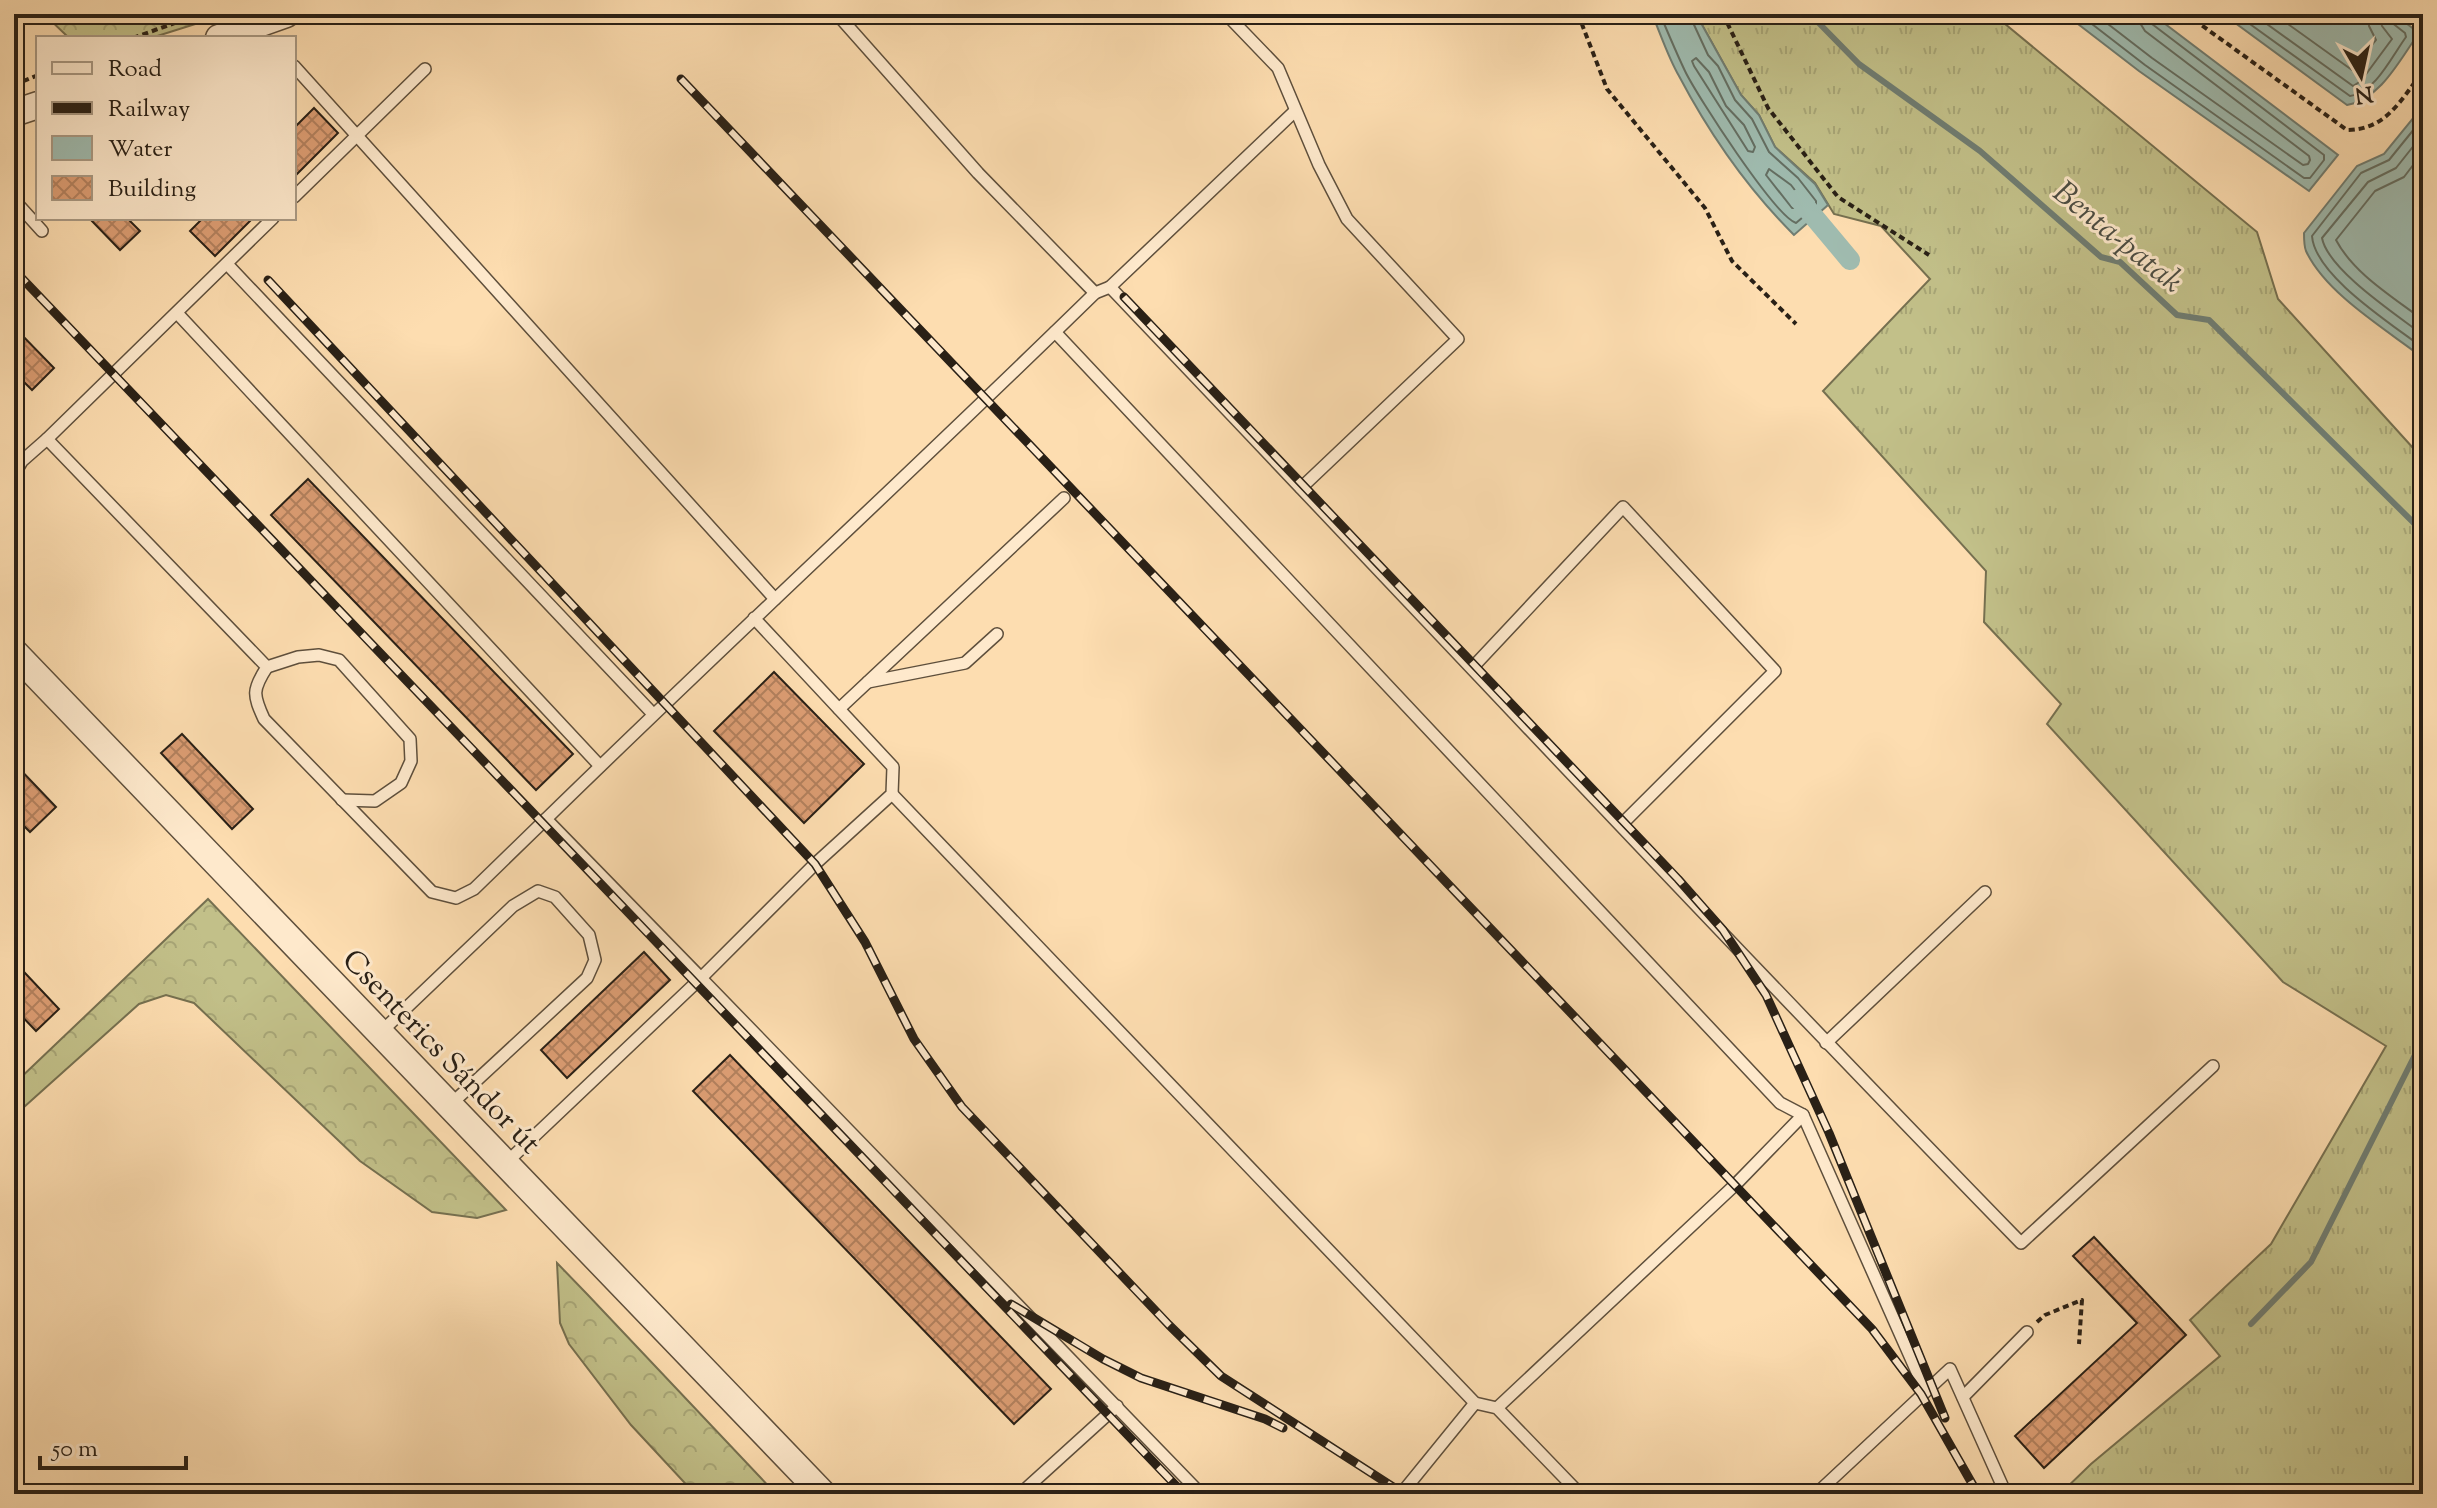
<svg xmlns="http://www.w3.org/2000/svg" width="2437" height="1508" font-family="'Sorts Mill Goudy',serif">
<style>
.grass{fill:url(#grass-tufts);stroke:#767050;stroke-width:2}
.forest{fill:url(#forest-crowns);stroke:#767050;stroke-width:2}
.water{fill:#9fbbaf;stroke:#707d72;stroke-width:2}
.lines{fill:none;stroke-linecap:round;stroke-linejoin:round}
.shore{stroke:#646e62;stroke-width:2}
.stream{stroke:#707d72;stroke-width:6}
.canal{stroke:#9fbbaf;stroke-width:20}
.building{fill:url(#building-cross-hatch);stroke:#292016;stroke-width:2}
.service-casing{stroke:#5e4f3c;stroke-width:14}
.tertiary-casing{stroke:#5e4f3c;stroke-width:29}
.path{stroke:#292016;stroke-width:4;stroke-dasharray:6 4;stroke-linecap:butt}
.service{stroke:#fee9cc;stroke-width:11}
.tertiary{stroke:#fee9cc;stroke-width:26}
.rail-casing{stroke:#292016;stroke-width:9}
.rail{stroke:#fee9cc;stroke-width:6;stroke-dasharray:18;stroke-linecap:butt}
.labels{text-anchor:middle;stroke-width:6;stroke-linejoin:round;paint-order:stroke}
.street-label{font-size:30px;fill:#292016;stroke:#fee9cc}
.water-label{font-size:32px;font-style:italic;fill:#4c4e44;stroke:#fee9cc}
</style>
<defs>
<pattern id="grass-tufts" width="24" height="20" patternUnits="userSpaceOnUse" patternTransform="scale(2)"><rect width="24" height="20" fill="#c2c089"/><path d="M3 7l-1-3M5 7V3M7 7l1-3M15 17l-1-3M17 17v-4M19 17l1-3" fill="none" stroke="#a7a576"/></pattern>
<pattern id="forest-crowns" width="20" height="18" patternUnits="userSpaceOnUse" patternTransform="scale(2)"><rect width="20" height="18" fill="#c2c089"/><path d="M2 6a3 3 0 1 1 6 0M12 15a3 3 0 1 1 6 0" fill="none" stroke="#a7a576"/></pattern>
<pattern id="building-cross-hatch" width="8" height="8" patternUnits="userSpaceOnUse" patternTransform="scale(2)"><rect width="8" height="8" fill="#dc9d73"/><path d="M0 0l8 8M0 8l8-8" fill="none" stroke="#b2805d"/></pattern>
</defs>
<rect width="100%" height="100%" fill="#fdddb0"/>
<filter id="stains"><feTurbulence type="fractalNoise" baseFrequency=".0025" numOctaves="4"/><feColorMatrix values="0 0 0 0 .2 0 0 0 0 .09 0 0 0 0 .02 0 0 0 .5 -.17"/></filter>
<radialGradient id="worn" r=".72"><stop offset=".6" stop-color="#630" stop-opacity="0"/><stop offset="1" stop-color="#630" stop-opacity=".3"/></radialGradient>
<path class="grass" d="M1696,14h297l264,218 21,67 145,160v1035h-363l31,-30 129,-108 -30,-36 81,-76 115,-198 -103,-64 -236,-258 14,-20 -77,-82 2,-51 -163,-180 107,-112 -49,-53 -47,-12 -19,-31 -40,-36 -16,-32 -18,-20z"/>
<g class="forest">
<path d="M44,14h183l-76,24h-82z"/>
<path d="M208,899l298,311 -29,8 -45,-6 -72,-51 -166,-158 -28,-8 -27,9 -125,112v-32z"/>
<path d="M557,1263l30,31 189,200h-81l-64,-69 -62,-81 -9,-21z"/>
</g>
<g class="water">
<path d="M1652,14h44l45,81 18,20 16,32 40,37 13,21 -34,30c-45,-45 -85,-102 -115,-159 -11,-19 -18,-41 -27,-62z"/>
<path d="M2065,14h87l186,141 -29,36 -170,-120z"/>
<path d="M2223,14h171l25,19c-19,26 -38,66 -72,72z"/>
<path d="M2423,106v252c-36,-28 -97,-64 -117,-107 -2,-5 -2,-12 -2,-18l53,-67 27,-12z"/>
</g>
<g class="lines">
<g class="shore">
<path d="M1660,14c8,19 16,38 25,57 12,25 90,145 111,152l20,-17v-5l-18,-23 -29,-26 -17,-33 -17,-19 -17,-34 -10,-11 -19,-41"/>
<path d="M2079,14l66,51 159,113h6l14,-18v-5l-172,-131 -3,-10"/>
<path d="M2095,14l57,44 151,107 5,-1 2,-4 -1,-4 -164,-125 -5,-8 -2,-9"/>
<path d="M2236,14l114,82c25,-3 42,-40 56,-59l-1,-4 -14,-11 -1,-8"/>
<path d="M2253,14l100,72 8,-5 31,-42 -10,-13 -2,-12"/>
<path d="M2274,14l78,56 24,-30 -7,-14 -1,-12"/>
<path d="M1696,58l13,14 17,34 18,19 11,22 -2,5 -5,-1 -54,-85 -2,-5z"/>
<path d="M2423,118l-34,42 -28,13 -49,63c3,40 80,88 111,112"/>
<path d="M2423,134l-27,34 -28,14 -46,56c6,32 75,77 101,97"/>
<path d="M2423,152l-19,25 -29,14 -39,49c18,34 57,57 87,80"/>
<path d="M1769,169l22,16 13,17 -6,6h-6l-26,-33z"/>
</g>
<g class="stream">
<path d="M1810,14l49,50 121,87 121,106 19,5 57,53 32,5 214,212"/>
<path d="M2251,1324l60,-62 112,-223"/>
</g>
<path class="canal" d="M1799,199l51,61"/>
</g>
<g class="building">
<path d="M314,108l24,25 -44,44v-49z"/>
<path d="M89,218h38l13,13 -20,19z"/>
<path d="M203,218h50l-38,38 -25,-25z"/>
<path d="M14,327l40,41 -22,22 -18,-18z"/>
<path d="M308,479l265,275 -37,36 -265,-275z"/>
<path d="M774,672l90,92 -60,59 -90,-92z"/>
<path d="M182,734l71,75 -21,20 -71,-76z"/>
<path d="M14,763l42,44 -26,25 -16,-16z"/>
<path d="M644,952l26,28 -103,98 -26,-28z"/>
<path d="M25,973l34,36 -23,22 -22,-23v-25z"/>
<path d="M730,1055l321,334 -37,35 -321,-333z"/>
<path d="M2094,1237l92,98 -142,133 -29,-32 122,-113 -64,-67z"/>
</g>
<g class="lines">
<defs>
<g id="service">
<path d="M837,14l141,159 117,120"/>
<path d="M1226,14l52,54 41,97 28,54 111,120 -157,149"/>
<path d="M294,66l481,533"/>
<path d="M1295,111l-185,176c304,319 604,641 911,956l192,-177"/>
<path d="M294,197l131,-128"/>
<path d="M14,200l28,31"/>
<path d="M273,218l-226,221 220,228c-15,23 -14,28 -3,52l168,173 24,6 18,-9 72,-70"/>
<path d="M227,264l426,450"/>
<path d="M177,313l423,453"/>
<path d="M1055,332l725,771 23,12 -67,69 -239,224"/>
<path d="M14,475l8,-14 25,-22"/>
<path d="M754,618l139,149 -1,27 -77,70 -114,114 -155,-159c181,-177 368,-349 549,-526l15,-6"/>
<path d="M267,667l31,-10 21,-2 20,5 71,79 1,22 -10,22 -26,18 -33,-1"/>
<path d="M1473,667l150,-160 152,164 -154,154"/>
<path d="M868,682l97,-19 32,-29"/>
<path d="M839,709l225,-211"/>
<path d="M892,794l583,609 22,5 83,86"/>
<path d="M381,1032l132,-126 25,-15 17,6 34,38 6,25 -8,18 -137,127"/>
<path d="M1826,1043l159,-151"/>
<path d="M1803,1115l122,275"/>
<path d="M506,1163l195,-185 500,516"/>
<path d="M1963,1397l64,-65"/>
<path d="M1020,1494l97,-88"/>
<path d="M1401,1494l74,-91"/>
<path d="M1816,1494l134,-125 56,125"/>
</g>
<g id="tertiary">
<path d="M219,38l67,-24"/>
<path d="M14,113l24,-8"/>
<path d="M14,652l809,842"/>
</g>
</defs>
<use href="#service" class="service-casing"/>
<use href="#tertiary" class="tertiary-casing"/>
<g class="path">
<path d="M1578,14l29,75 98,119 27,53 64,63"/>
<path d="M1723,14l45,94 70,89 91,58"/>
<path d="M2186,14l161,116c39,0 54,-30 76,-59"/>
<path d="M133,38l67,-24"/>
<path d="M14,85l24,-10"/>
<path d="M2037,1322l8,-7 37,-15 -3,44"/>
</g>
<use href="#service" class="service"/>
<use href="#tertiary" class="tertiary"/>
<defs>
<g id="rail">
<path d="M681,79l1191,1250 49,65 57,100"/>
<path d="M14,270l1170,1224"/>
<path d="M268,280l547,584 50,78 49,97 48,68 207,218 52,51 183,118"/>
<path d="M1124,297l554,582 45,51 43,65 63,138 116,285"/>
<path d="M1011,1304l92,55 38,19 124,41 18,9"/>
</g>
</defs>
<use href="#rail" class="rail-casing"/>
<use href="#rail" class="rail"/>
</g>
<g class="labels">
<g class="street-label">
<text transform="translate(442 1051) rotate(46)" y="10">Csenterics Sándor út</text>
</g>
<g class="water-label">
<text transform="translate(2119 236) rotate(39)" y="11">Benta-patak</text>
</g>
</g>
<rect width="2437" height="1508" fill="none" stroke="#fdddb0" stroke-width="48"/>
<rect x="16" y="16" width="2405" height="1476" fill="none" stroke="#292016" stroke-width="4"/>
<rect x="24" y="24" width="2389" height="1460" fill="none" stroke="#292016" stroke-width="2"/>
<rect x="36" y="36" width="260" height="184" fill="#fee9cc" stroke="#a99983" stroke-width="2"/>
<rect x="52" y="62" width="40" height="12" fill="#fee9cc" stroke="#a99983" stroke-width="2"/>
<text x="108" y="76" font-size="24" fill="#292016">Road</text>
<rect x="52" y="102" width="40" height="12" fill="#292016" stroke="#a99983" stroke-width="2"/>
<text x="108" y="116" font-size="24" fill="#292016">Railway</text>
<rect x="52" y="136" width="40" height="24" fill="#9fbbaf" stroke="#a99983" stroke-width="2"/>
<text x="108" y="156" font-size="24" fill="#292016">Water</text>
<rect x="52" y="176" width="40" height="24" fill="url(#building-cross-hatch)" stroke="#a99983" stroke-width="2"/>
<text x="108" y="196" font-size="24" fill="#292016">Building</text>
<g transform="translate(2361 76) rotate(171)" stroke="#fee9cc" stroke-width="6" paint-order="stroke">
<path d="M0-6L14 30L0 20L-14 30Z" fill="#292016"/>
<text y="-12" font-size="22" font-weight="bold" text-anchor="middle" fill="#292016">N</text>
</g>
<path d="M40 1456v12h146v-12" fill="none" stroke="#292016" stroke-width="4"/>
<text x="52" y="1456" font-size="24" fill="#292016" stroke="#fee9cc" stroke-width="6" paint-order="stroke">50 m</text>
<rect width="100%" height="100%" filter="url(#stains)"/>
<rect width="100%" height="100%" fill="url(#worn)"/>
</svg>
